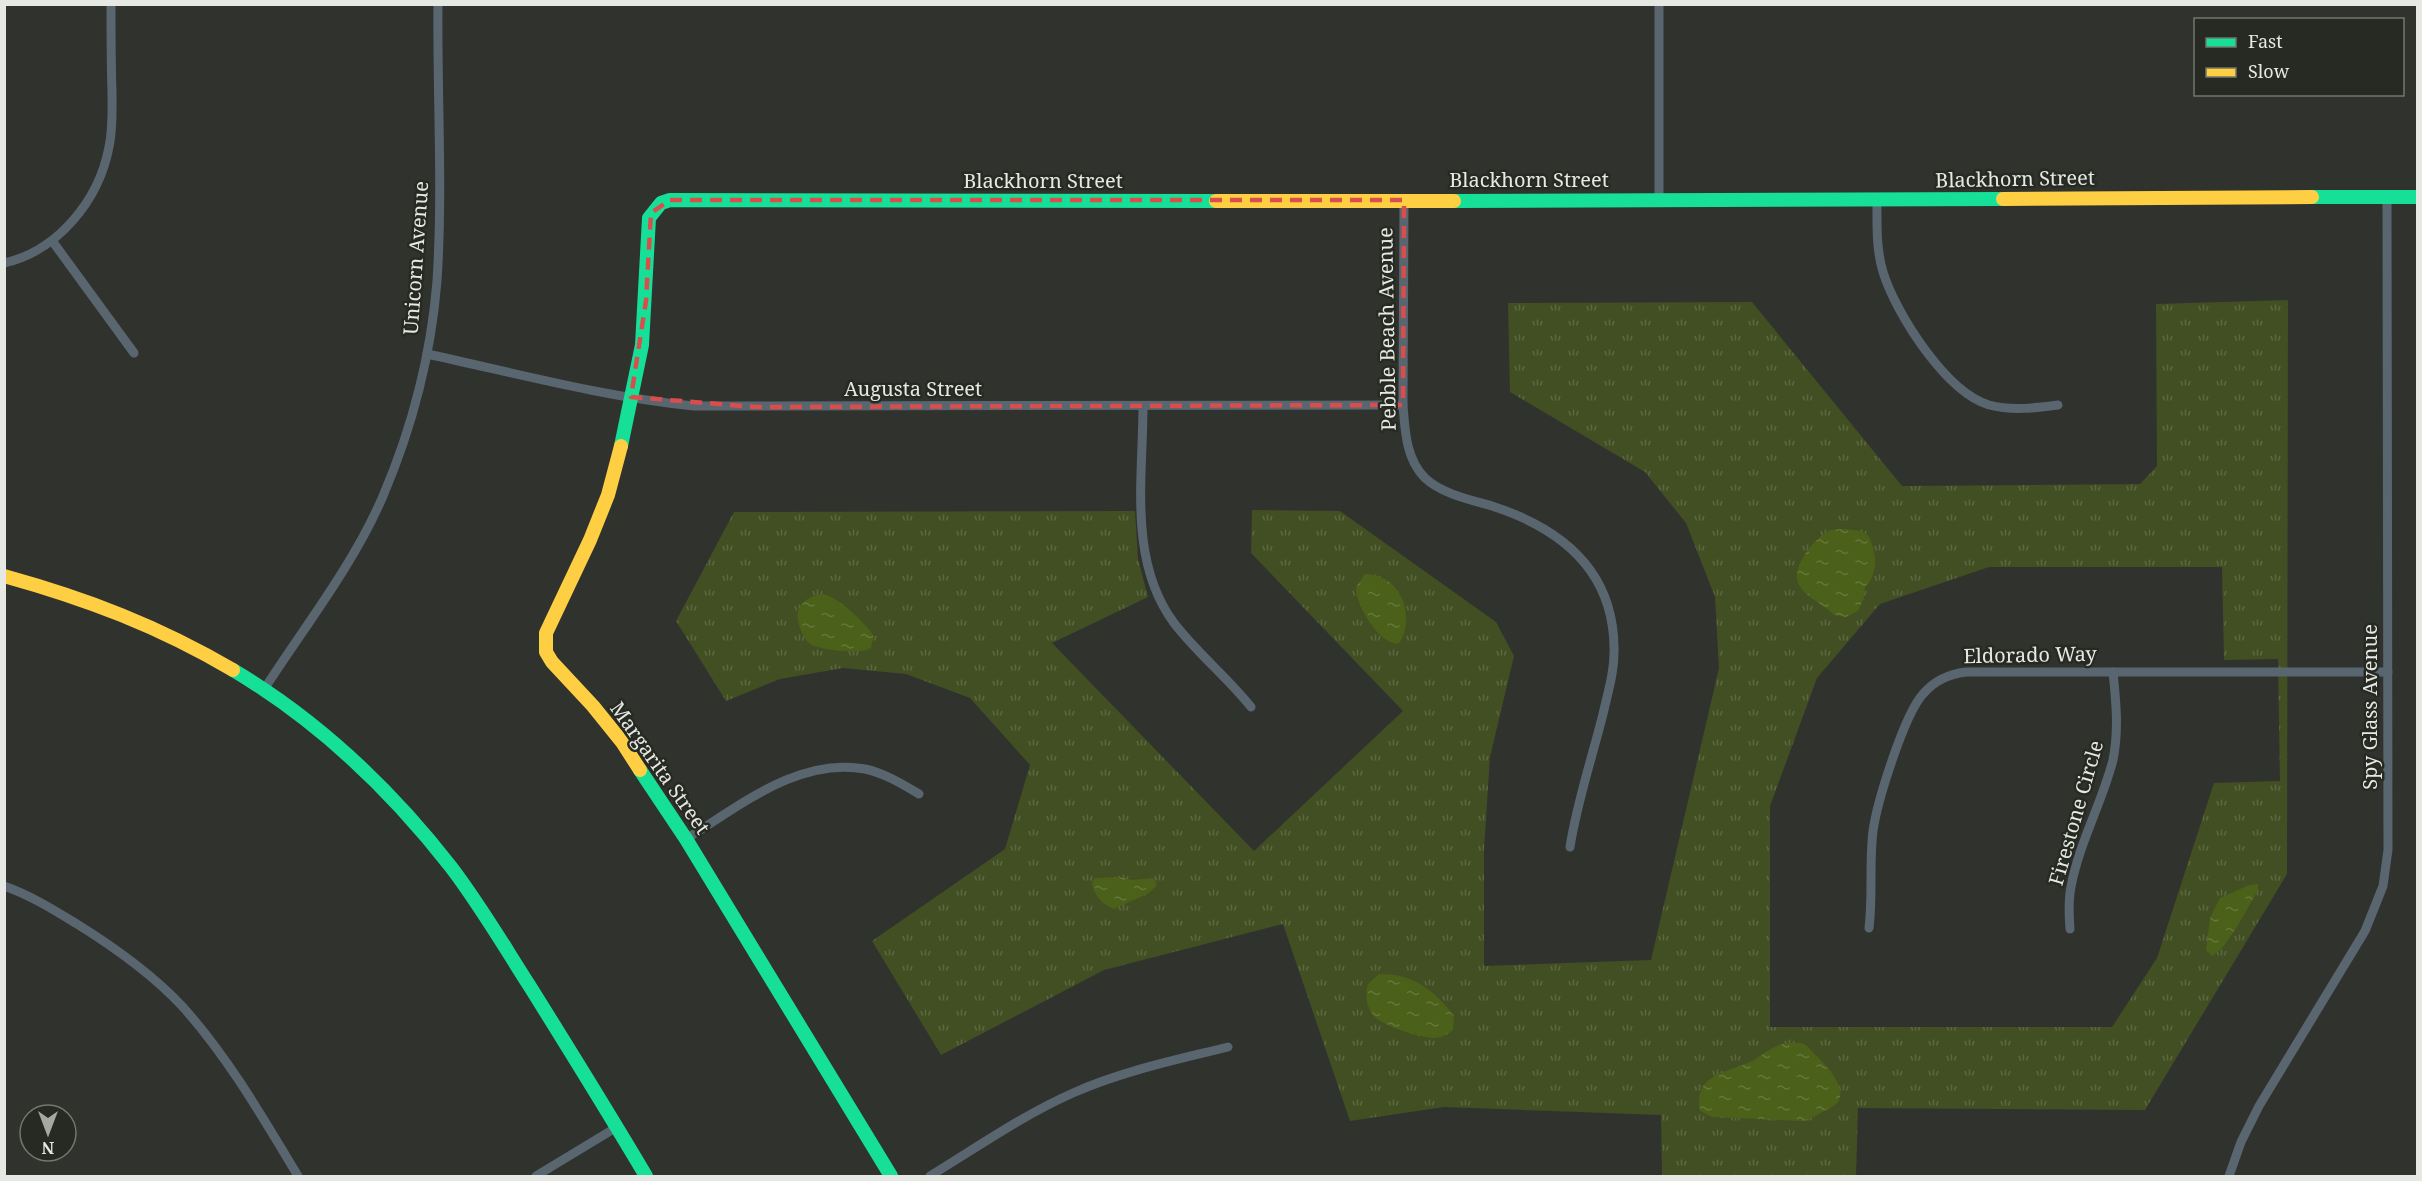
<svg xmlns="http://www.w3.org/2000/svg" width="2422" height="1181" font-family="'Noto Serif',serif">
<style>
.grass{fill:url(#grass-tufts);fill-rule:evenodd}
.water{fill:url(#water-ripples)}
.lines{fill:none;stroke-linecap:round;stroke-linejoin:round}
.street{stroke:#596670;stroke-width:9}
.fast{stroke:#16e098;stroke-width:14}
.slow{stroke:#ffcf43;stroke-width:14}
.marked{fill:none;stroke:#d94e4d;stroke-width:4.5;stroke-dasharray:12 8;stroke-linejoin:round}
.labels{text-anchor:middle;stroke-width:5;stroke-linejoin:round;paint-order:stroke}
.street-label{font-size:20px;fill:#e6e8e3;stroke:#272a22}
</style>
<defs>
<pattern id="grass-tufts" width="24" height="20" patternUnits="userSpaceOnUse" patternTransform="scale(1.5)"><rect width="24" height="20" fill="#414f22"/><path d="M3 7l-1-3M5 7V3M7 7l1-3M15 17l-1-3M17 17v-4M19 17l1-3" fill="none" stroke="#5c6842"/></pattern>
<pattern id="water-ripples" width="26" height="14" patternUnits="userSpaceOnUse" patternTransform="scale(1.5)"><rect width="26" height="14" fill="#4b6019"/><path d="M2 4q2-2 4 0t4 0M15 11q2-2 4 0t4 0" fill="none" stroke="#65773a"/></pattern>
</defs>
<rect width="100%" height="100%" fill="#30322e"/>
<path class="grass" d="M2288,300l-1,574 -142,236 -287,-2 -2,68h-194l-1,-61 -217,-8 -94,14 -67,-197 -179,46 -163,85 -69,-114 133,-92 25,-84 -60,-67 -64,-24 -63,-6 -63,11 -54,22 -50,-80 58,-109 401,-1 3,48 10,38 -96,46 202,208 149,-140 -152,-158 1,-43 88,1 156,111 18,34 -24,101 -6,92v117l167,-6 68,-292 -4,-71 -29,-74 -41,-51 -135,-80 -2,-89 244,-1 150,184 238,-2 17,-18 -1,-162zM1989,567h233l2,93 54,-1 2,122 -66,2 -57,175 -45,69h-342v-221l47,-128 63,-74z"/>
<g class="water">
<path d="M1845,529l16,2 7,4c9,17 11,38 -3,52l-1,11 -6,13 -12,6 -12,-2c-11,-12 -27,-16 -35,-30 -10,-16 16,-49 32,-55 4,-1 10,-1 14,-1z"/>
<path d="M1365,574c27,1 42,22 41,48 -1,8 -2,16 -8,22 -20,-1 -42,-38 -42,-57z"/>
<path d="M821,594c15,0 44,29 53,42l-3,12c-10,7 -51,2 -61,-4 -5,-4 -8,-10 -10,-16 -7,-20 2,-29 21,-34z"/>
<path d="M1119,877l14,3 21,-2 3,7 -8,8 -35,16c-11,-4 -21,-14 -22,-27l3,-4z"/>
<path d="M2258,884v6c-10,17 -30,58 -46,66l-6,-6 4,-32 10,-20 29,-13z"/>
<path d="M1379,974c34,-1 55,16 75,42l-1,14c-5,4 -10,7 -17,8 -12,1 -54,-12 -62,-22 -8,-10 -9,-20 -6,-32z"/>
<path d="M1788,1043h13l5,2c11,12 41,37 33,55 -3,6 -9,8 -15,11 -7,4 -12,8 -21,10l-91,-4 -12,-6c-7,-37 26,-38 50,-49 13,-7 23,-17 38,-19z"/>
</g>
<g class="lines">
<g class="street">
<path d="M1659,4v195"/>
<path d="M1877,199c0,25 -1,50 6,73 13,42 63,120 106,133 23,6 46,3 69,0"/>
<path d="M1404,200l-1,205c2,26 3,54 22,73 17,16 46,22 67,28 68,22 121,63 122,141 1,23 -6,45 -11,67 -11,44 -26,88 -33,133"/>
<path d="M53,242l81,111"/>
<path d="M4,263c54,-12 95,-63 105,-116 4,-18 3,-37 3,-55 -1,-29 -1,-58 -1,-88"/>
<path d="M427,354c88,19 177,43 267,52l709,-1"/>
<path d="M1143,406c0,72 -15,155 31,217 23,30 53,54 77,84"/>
<path d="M265,688c40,-62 89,-124 118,-192 29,-68 48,-141 54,-215 6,-92 0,-184 1,-277"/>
<path d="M686,839c54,-33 112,-82 179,-70 19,4 37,15 54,25"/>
<path d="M4,886c26,9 50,24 73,38 37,23 75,50 105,82 46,51 81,112 116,170"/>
<path d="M1869,928c4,-32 0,-65 4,-97 4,-29 31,-116 50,-137 11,-13 26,-20 43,-22h422"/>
<path d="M2070,929c-1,-13 -2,-28 1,-42 8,-44 31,-84 42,-127 6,-30 3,-59 0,-88"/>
<path d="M536,1176l81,-49"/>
<path d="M930,1176c46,-28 93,-61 143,-83 49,-22 103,-33 155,-46"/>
<path d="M2229,1176l12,-34 18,-36 106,-175 18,-45 5,-36 -1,-653"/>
</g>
<g class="fast">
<path d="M2312,197h106"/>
<path d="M1454,201l549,-2"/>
<path d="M621,446l21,-101 7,-127 12,-15 9,-3 546,1"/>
<path d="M233,670c84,50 158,120 218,197 29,38 53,79 78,118 40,64 79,127 117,191"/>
<path d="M640,770l46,69 205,337"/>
</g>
<g class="slow">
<path d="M2003,199l309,-2"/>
<path d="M1216,201h238"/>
<path d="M621,446l-13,49 -18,45 -44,93v19l6,10 41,44 29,36 18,28"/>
<path d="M4,576c83,23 154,50 229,94"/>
</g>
</g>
<path class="marked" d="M670,200h734l-1,205 -647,2 -125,-10 15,-96 5,-88z"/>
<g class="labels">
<g class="street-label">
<text transform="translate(2015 179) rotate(-1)" y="7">Blackhorn Street</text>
<text x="1529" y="187">Blackhorn Street</text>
<text x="1043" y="188">Blackhorn Street</text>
<text transform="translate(416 258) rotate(-86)" y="7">Unicorn Avenue</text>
<text transform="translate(1387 329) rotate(-91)" y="7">Pebble Beach Avenue</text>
<text x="913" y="396">Augusta Street</text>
<text transform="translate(2030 655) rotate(-1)" y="7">Eldorado Way</text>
<text transform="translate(2370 707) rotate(-90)" y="7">Spy Glass Avenue</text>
<text transform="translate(660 768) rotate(55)" y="7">Margarita Street</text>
<text transform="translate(2076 813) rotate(-74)" y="7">Firestone Circle</text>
</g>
</g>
<rect width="2422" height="1181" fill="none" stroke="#e6e8e3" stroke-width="12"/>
<rect x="2194" y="18" width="210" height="78" fill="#272a22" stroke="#73766f" stroke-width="1.5"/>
<rect x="2206" y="38" width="30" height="9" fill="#16e098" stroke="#73766f" stroke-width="1.5"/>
<text x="2248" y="48" font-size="18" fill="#e6e8e3">Fast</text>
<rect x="2206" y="68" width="30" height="9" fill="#ffcf43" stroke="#73766f" stroke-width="1.5"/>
<text x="2248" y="78" font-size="18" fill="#e6e8e3">Slow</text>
<g transform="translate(48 1133) rotate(180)"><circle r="28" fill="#272a22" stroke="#73766f" stroke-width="1.5"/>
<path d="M0-4.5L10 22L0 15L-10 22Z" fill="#a6a8a4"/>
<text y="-9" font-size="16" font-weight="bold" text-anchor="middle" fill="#e6e8e3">N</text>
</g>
</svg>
